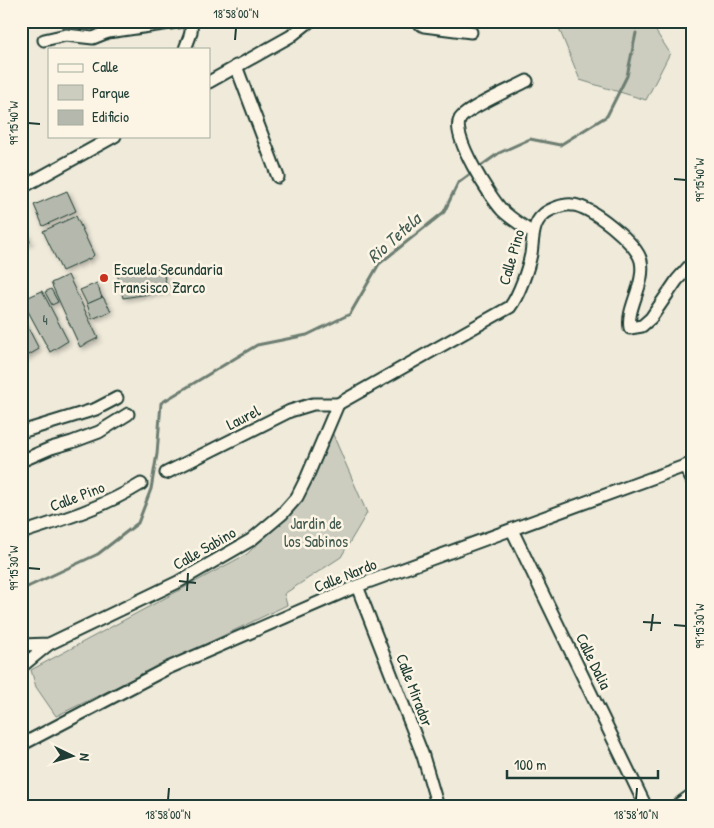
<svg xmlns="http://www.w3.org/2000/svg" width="714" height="828" font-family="'Patrick Hand',sans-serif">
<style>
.green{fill:#cccdbf;stroke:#76857a}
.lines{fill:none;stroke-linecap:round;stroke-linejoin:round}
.stream{stroke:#6c7d71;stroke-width:3}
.building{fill:#b5b9ad;stroke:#1f3d34;filter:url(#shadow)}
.minor-casing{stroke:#1f3d34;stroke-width:15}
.minor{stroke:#fcf5e5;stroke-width:11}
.ticks{fill:none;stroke:#1f3d34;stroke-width:2}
.poi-dot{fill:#c8321e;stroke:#fcf5e5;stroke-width:2}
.labels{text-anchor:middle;stroke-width:5;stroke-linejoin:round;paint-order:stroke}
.number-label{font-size:14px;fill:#445c52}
.street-label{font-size:16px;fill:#1f3d34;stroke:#fcf5e5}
.poi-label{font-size:16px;fill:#1f3d34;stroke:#fcf5e5;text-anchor:start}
.park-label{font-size:16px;fill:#425a50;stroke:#fcf5e5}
.water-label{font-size:18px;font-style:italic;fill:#455d53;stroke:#fcf5e5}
.neatline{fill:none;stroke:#1f3d34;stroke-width:2}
.ticks-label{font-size:12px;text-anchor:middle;fill:#1f3d34}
</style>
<defs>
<filter id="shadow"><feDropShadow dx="2.5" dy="2.5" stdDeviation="2.5" flood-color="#0004"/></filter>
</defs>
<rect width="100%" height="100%" fill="#efeada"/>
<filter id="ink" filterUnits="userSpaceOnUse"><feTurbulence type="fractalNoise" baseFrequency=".02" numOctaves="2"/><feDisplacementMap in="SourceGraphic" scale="10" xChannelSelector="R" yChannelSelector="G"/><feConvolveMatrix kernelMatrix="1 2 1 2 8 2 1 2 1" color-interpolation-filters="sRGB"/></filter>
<g filter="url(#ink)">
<g class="green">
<path d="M556,21h93l21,32 -24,47 -66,-20z"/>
<path d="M331,430l36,83 -26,44 -57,37 3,11 -231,111 -20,-29 -5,-17 216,-116 50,-49z"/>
</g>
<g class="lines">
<g class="stream">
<path d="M478,168l21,-15 31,-14 30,6 47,-29 20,-40 9,-43"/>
<path d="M21,590l77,-36 40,-31 13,-34 6,-35 4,-51 96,-58 50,-10 43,-21 29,-50 65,-52 14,-29 15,-11"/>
</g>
</g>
<g class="building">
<path d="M67,191l9,20 -33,15 -9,-21z"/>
<path d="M76,216l18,39 -3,3 -29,13 -19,-40z"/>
<path d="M21,223l9,19 -9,3z"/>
<path d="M162,268l6,23 -45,7 -6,-25z"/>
<path d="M68,275l30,63 -18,9 -29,-64z"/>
<path d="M97,283l5,15 -15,6 -7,-14z"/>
<path d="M51,289l7,13 -6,3 -7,-13z"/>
<path d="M42,291l26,50 -18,11 -28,-52z"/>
<path d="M103,297l8,14 -19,8 -5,-15z"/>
<path d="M21,314l18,35 -17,10 -1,-1z"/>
</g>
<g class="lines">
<defs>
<g id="minor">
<path d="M96,21l12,11"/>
<path d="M415,21l9,5 47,6"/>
<path d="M44,40l22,-5 27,3 15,-6 76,-11"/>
<path d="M185,49c3,-9 9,-18 5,-28"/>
<path d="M236,66l42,111"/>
<path d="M527,81c-13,7 -60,27 -67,38 -10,16 30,78 42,91 9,9 21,16 31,23"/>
<path d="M209,82l82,-46 19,-15"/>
<path d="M21,188l94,-52"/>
<path d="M21,432l75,-23 21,-11"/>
<path d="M21,461l30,-13 21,-6 27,-10 29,-18"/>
<path d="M685,467l8,15"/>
<path d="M166,473l124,-62 23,-7h25l172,-97c9,-12 18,-38 21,-53 2,-13 1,-30 12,-39 6,-6 21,-11 29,-10 18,0 65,38 69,56 5,23 -15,47 -11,67l12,-2 9,-8 26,-38 16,-18"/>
<path d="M512,530l134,277"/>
<path d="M21,533c41,-13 83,-26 120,-49"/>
<path d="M357,586l66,170 15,51"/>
<path d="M21,645l28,-1 129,-62 73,-42 31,-26 15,-17 10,-20 31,-73"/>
<path d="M21,667l28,-23"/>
<path d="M21,745l145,-76 191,-83 336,-123"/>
<path d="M675,807l18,-13"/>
</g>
</defs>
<use href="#minor" class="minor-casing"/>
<use href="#minor" class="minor"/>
</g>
</g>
<path class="ticks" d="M235,40l1,-12M28,123l12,1M674,179l12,1M28,568l12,1M179,581l17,2M187,591l1,-18M643,622l18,1M674,625l12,1M651,631l2,-17M168,800l1,-12M636,800l1,-12"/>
<circle class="poi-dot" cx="104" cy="278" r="5"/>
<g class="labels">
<g class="number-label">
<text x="45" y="325">4</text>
</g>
<g class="street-label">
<text transform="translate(511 257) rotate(-74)" y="6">Calle Pino</text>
<text transform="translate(243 417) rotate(-27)" y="6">Laurel</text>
<text transform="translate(77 496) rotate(-21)" y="6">Calle Pino</text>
<text transform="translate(204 548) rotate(-30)" y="6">Calle Sabino</text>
<text transform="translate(345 575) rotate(-22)" y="6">Calle Nardo</text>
<text transform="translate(594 661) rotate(64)" y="6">Calle Dalia</text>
<text transform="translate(415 690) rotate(69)" y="6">Calle Mirador</text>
</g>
<g class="poi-label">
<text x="114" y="275">Escuela Secundaria<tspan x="114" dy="18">Fransisco Zarco</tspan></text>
</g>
<g class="park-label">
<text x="316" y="529">Jardin de<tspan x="316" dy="18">los Sabinos</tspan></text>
</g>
<g class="water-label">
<text transform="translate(394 238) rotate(-42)" y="6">Rio Tetela</text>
</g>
</g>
<rect width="714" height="828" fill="none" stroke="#fcf5e5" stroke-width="55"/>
<rect x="48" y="48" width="162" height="90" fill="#fcf5e5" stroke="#a4ab9e"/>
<rect x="58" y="64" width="25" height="8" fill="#fcf5e5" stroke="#a4ab9e"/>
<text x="92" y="72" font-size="15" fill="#1f3d34">Calle</text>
<rect x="58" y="85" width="25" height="15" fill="#cccdbf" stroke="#a4ab9e"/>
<text x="92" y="98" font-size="15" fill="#1f3d34">Parque</text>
<rect x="58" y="110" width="25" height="15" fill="#b5b9ad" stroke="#a4ab9e"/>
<text x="92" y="122" font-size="15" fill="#1f3d34">Edificio</text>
<g transform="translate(72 756) rotate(95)" stroke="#fcf5e5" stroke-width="4" paint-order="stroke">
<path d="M0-4L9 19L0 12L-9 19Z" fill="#1f3d34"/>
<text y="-8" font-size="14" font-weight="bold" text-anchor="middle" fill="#1f3d34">N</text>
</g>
<path d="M507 770v8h151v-8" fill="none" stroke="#1f3d34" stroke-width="2.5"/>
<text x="514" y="770" font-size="15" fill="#1f3d34" stroke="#fcf5e5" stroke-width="4" paint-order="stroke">100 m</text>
<rect x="28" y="28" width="658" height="772" class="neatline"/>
<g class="ticks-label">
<text x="236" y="18">18°58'00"N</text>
<text transform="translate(14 123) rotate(-90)" y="4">99°15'40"W</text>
<text transform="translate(700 180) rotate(-90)" y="4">99°15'40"W</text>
<text transform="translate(14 568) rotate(-90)" y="4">99°15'30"W</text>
<text transform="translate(700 626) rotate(-90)" y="4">99°15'30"W</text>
<text x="168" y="819">18°58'00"N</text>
<text x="636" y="819">18°58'10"N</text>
</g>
</svg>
